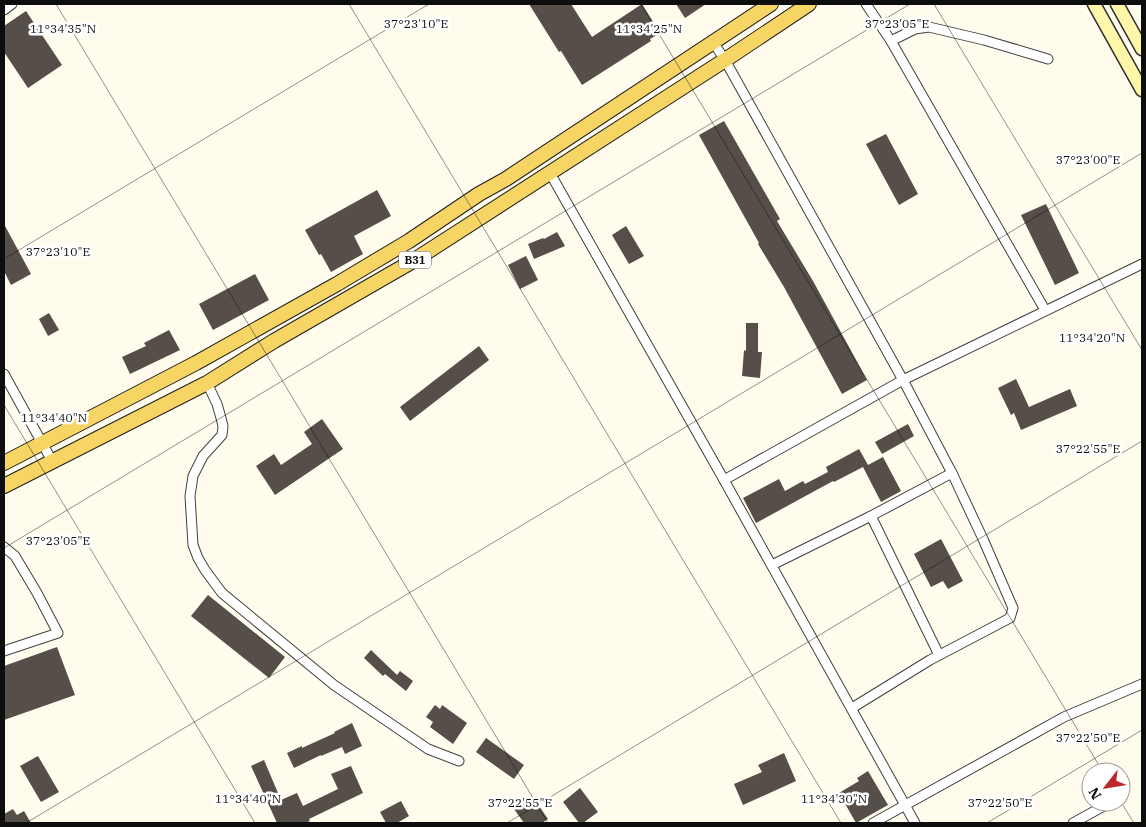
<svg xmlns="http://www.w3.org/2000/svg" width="1146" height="827" font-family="'IBM Plex Serif',serif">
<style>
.building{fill:#554e49}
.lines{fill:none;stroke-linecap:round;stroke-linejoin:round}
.street-casing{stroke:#404040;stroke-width:11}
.secondary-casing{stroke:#2f2f2f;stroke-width:15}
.primary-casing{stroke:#1e1e1e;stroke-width:16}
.street{stroke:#fff;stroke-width:9}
.secondary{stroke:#fef6a9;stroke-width:12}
.primary{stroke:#f7d565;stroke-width:14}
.ticks{fill:none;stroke:#0d0d0d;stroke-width:1;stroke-opacity:0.45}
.labels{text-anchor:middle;stroke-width:5;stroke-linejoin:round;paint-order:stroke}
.shield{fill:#fff;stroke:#565656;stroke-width:1}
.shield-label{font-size:11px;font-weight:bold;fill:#0d0d0d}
.ticks-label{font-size:12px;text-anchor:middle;fill:#0d0d0d;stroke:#fff;stroke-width:5;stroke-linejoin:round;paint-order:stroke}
</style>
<rect width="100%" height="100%" fill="#fffbed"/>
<g class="building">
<path d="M529,4h42l21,33 50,-33 18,29 -10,6 1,2 -69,44 -21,-34 -2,1z"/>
<path d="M676,4h30l-21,14z"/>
<path d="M26,11l36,54 -34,23 -24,-36v-26z"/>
<path d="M724,121l56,98 -3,2 36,60 54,99 -25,14 -58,-107 -26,-43 1,-1 -60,-108z"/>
<path d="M886,134l32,60 -19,11 -33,-61z"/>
<path d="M377,190l14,26 -37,20 9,18 -32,18 -10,-18 -2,1 -14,-25z"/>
<path d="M1046,204l33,69 -24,12 -34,-70z"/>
<path d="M4,224l27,50 -20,11 -7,-14z"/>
<path d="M626,226l18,30 -15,8 -17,-29z"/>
<path d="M557,232l8,14 -31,13 -6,-15 15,-6 1,1z"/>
<path d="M526,256l12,24 -18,9 -12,-24z"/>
<path d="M255,274l14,26 -56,30 -14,-26z"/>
<path d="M49,313l10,17 -11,6 -9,-17z"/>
<path d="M746,323h12v29h4l-2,26 -18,-2 2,-26 2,1z"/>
<path d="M169,330l11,20 -50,24 -8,-17 24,-11 -2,-3z"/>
<path d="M479,346l10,14 -79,61 -10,-14z"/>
<path d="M1016,379l13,28 41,-18 7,17 -56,24 -7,-17 -3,2 -13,-27z"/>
<path d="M322,419l21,30 -68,46 -19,-29 18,-12 7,11 31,-21 -8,-12z"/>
<path d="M908,424l6,12 -32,18 -7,-12z"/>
<path d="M859,449l9,16 15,-8 18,34 -20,11 -18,-35 -29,15 -1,-1 -77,42 -13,-25 36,-19 6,12 18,-10 2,3 23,-12 -2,-5z"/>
<path d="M941,539l22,42 -15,8 -5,-8 -12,6 -17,-33z"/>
<path d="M208,595l77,62 -16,21 -78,-62z"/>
<path d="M57,647l18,48 -71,25v-54z"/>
<path d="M371,650l26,25 3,-4 13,10 -7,10 -21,-17 -2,2 -19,-18z"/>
<path d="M435,705l5,4 2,-4 25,18 -14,21 -23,-17 3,-5 -7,-5z"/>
<path d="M352,723l10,23 -17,8 -3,-7 -21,9v-1l-27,13 -7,-15 15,-7v2l33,-15 -1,-1z"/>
<path d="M486,738l38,27 -10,14 -38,-27z"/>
<path d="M784,753l12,28 -53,24 -9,-21 28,-12 -4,-7z"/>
<path d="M38,756l21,36 -18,10 -21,-36z"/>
<path d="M264,760l17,40 16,-7 6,13 35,-17 -7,-15 20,-8 12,27 -54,26 1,2 -5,2h-28l-26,-57z"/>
<path d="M868,771l20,34 -32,18 -17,-30 20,-12 -2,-3z"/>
<path d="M580,788l18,24 -15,11h-4l-16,-21z"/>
<path d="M532,796l16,23 -6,4h-18l-10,-14z"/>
<path d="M401,801l8,15 -12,7h-11l-6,-11z"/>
<path d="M13,809l4,6 7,-4 7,12h-27v-9z"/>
</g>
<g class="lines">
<defs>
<g id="street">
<path d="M866,4l25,37 154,269"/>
<path d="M4,10l8,-6"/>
<path d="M891,41l24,-12 14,-2 55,13 64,19"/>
<path d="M713,42l12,18 178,320 49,93 31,66 30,69 -3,10 -80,42 -78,48"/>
<path d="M550,173l174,307 191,343"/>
<path d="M4,374l48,87"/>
<path d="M207,383l10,21 4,14 2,8 -1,9 -19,21 -10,20 -3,20 3,49 5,13 7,12 17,23 112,92 94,64 31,12"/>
<path d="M724,480l179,-100 239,-116"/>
<path d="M4,547l11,9 22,37 21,40 -54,18"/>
<path d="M772,565l99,-49"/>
<path d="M939,655l-68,-139 81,-43"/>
<path d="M1121,796h1"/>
<path d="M873,823l191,-106 78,-33"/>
<path d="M1073,823l38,-21"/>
</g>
<g id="secondary">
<path d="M1094,4l48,86"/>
<path d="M1117,4l25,45"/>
</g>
<g id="primary">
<path d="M4,463l192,-100 141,-79 72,-43 70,-47 27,-15 265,-175"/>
<path d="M4,486l203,-103 67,-42 139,-80 312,-201 84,-56"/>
</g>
</defs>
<use href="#street" class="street-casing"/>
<use href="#secondary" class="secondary-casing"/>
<use href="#primary" class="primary-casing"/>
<use href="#street" class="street"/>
<use href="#secondary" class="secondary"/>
<use href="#primary" class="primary"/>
</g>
<path class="ticks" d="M56,4l492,819M349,4l492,819M641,4l462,768M934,4l208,346M4,259l425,-255M4,405l251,418M4,548l906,-544M1121,802l13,21M26,823l1116,-670M507,823l635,-382M987,823l155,-93"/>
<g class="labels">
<rect class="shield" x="399" y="251.5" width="32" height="17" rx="4"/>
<g class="shield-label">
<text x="415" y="264">B31</text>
</g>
</g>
<g class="ticks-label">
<text x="897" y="28">37°23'05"E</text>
<text x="416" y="28">37°23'10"E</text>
<text x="63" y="33">11°34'35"N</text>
<text x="649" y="33">11°34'25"N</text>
<text x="1088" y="164">37°23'00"E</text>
<text x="58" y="256">37°23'10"E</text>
<text x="1092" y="342">11°34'20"N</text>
<text x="54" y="422">11°34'40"N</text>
<text x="1088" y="453">37°22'55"E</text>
<text x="58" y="545">37°23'05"E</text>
<text x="1088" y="742">37°22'50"E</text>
<text x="248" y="803">11°34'40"N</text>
<text x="834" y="803">11°34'30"N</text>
<text x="520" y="807">37°22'55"E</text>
<text x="1000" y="807">37°22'50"E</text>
</g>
<rect width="1146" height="827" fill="none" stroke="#0d0d0d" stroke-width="10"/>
<g transform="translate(1106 787) rotate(239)"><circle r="24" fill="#ffffff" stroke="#9e9e9e"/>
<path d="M0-4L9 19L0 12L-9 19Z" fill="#bb272c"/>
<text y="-8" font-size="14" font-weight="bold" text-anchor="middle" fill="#0d0d0d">N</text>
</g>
</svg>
